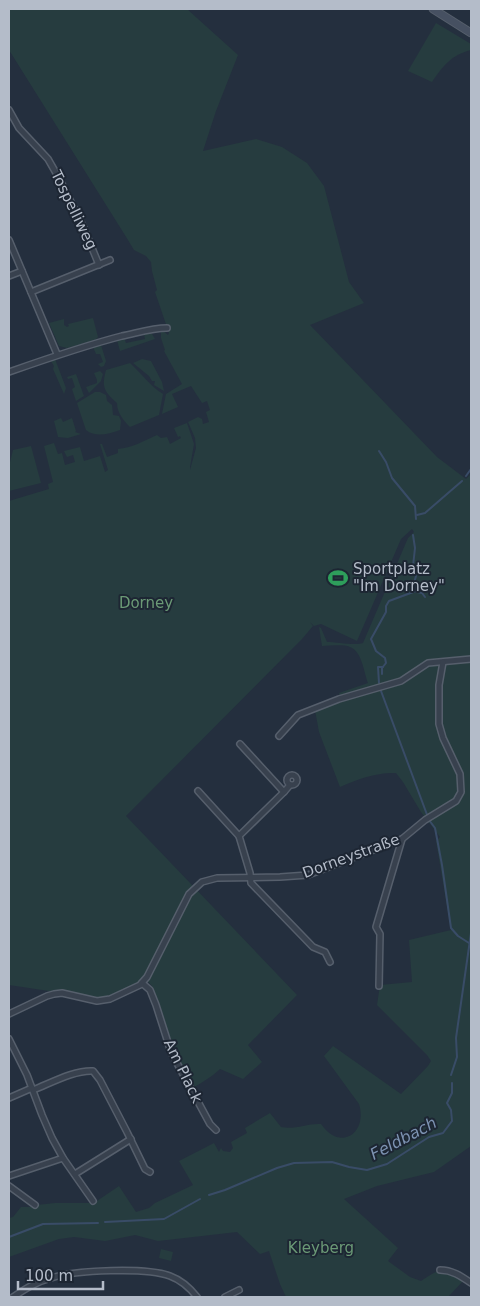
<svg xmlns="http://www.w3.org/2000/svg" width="480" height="1306" font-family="'DejaVu Sans',sans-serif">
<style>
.green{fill:#263c3f}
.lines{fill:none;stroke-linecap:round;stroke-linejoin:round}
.stream{stroke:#394c67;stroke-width:2}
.street-casing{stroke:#565f6c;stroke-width:8}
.secondary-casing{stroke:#565f6c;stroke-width:9}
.street{stroke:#38414e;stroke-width:5}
.secondary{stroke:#465061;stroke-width:7}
.labels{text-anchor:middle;stroke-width:4;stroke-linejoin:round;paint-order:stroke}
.street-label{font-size:15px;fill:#b4bcc9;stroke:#1d2633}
.poi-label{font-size:15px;fill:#b4bcc9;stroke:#1d2633;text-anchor:start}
.park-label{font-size:15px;fill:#6b9a76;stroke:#1d2633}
.water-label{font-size:16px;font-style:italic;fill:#7c92b1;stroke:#1d2633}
</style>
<rect width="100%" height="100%" fill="#242f3e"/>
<g class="green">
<path d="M9,9h178l51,46 -22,56 -13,40 53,-12 26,8 25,16 17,23 25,96 15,21 -54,22 127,132 29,22 5,-5v672l-37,26 -57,14 -33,13 54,49 -10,13 22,16 11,4c22,-15 19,-11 44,-2l-17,18h-162l-6,-13 -11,-33 -9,3 -23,-22 -79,9 -23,-6 -30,6 -31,-4 -15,2 -50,18v-39l4,-1 8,-10h11l5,-2 18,-2h39l25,-17 17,26 13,-4 6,-5 38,-18 -14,-24 35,-18 5,9 2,-4 2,3 7,1 3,-4 -2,-6 16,-9 -2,-5 25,-15 11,14c14,3 26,-4 40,-3 19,28 47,9 38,-20l-35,-48 9,-10 68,48 27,-28 3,-5 -4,-6 -50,-50 3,-20 32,-3 -3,-42 42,-10 -15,-89 4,-4 -19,-25 -18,-30 -7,-9c-19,-1 -38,6 -56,14l-21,-55 -4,-22 26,-9 -2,-8 29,-10c-4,-10 -6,-32 -18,-36 -7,-3 -20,-1 -28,-1l-3,-19 2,1 6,14c10,0 28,4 36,1l45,-105 6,-6 -2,-3 -11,10 -44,102 -36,-17 -7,2 -4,-4 3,4 -11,13 -176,177 171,179 -49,50 14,17 -19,17 -23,-10c-8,8 -18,13 -27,19 -22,-30 -25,-69 -41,-102 -3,-4 -5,-5 -9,-7l-9,7 -23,9 -13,3 -34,-6 -15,-1 -40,-6v-484l40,-12 -1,-5 5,-2 -9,-36 10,-3 4,11 4,-1 3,12 10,-3 -2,-7 -6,2 -3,-6 16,-4 4,14 16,-5 5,16 3,-2 -8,-26h2l5,13 11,-4v-4c13,-1 26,-8 39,-14l4,3 6,-1 3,7 11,-6 -1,-2 -2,1 -4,-9 13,-5 7,21 -4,23v3l6,-22 -1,-10 -7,-16 10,-5 4,2 1,5 6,-2 -3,-10 4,-2 -3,-9 -5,2 -11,-17 -19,8 6,13 -16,7 4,-20 16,-10 -18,-33 1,-1 -4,-12v-9l7,6 1,-2 -14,-41 2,-2 -5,-19 -1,-9 -5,-6 -12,-6 -6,-10 -119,-190z"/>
<path d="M436,23l35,21v6c-20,5 -28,16 -39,32l-24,-11z"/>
<path d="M93,318l5,19 -3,3 -28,8 -8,-2 -10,-23 15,-4v6l3,2 2,-1 -1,-2z"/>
<path d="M147,333l5,1 3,5 -35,12 -3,-11 7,-2 2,5 19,-4 -1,-5z"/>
<path d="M101,345l5,16 -2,5 -3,1 -3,-3 5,-2 -3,-8h-4l-3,-7z"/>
<path d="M55,359l11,29 -2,6 -11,-25 1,-3 -3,-5z"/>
<path d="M142,359l9,2 11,21 2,9 -10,-6 1,-4h-3l-3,-5 -16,-13z"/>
<path d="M130,363c11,10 20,23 33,31l-4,21 -29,12c-6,-6 -13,-14 -13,-24 -12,-11 -16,-15 -11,-33z"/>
<path d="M100,371l3,3 -2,7 -12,12 -3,-6 11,-4v-3l-3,-7z"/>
<path d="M76,374l8,22 -8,5 -4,-12 3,-2 -3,-9 -4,1 -1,-2z"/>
<path d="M95,392h5l6,3 1,6 5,4 1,10 6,1 2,5 -1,9c-12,4 -24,8 -34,0l-9,-27z"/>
<path d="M61,418l2,4 9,-4 4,13 -1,1 6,2 -13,4 -10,-1 -4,-16z"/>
<path d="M31,446l10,37 -32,8v-25l4,-16z"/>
<path d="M161,1249l12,3 -2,9 -12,-3z"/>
</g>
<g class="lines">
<g class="stream">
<path d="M379,451l7,11 6,16 23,28 1,13"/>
<path d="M466,476l5,-7"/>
<path d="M417,515l8,-2 37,-32"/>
<path d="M417,592l5,1 3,4"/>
<path d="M382,674v-6l4,-5 -1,-5 -9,-7 -5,-12 15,-27v-6l3,-5 27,-10 -2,-8 2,-7 -3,-10 2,-18 -2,-13"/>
<path d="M379,683l-1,-16h5"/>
<path d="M381,691l48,129 6,8 7,37 9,63 7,8 11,7"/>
<path d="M451,1075l6,-18 -1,-19 15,-105"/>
<path d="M209,1195l16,-5 52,-22 17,-5 38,-1 17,5 18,3 20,-6 42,-27 14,-4 9,-12 -1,-11 -4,-7 5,-10v-10"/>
<path d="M105,1222l59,-3 36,-20"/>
<path d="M9,1237l34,-13 55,-1"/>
</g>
<defs>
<g id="street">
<path d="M9,110l10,18 29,31 12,21 23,46 16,39"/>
<path d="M9,240l48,114"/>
<path d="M9,276l13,-5"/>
<path d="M31,292l79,-32"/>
<path d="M9,372c37,-13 74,-26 113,-36 15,-3 30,-8 45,-8"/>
<path d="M279,736l19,-21 41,-16 62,-18 27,-18 43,-4"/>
<path d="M240,744l44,48"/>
<circle cx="292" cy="780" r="5"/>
<path d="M290,785l-6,7 -45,44 11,37 1,10 62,64 12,5 5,10"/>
<path d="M198,791l41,45"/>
<path d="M142,983l8,7 6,15 15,47 39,72 6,6"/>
<path d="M379,986l1,-52 -4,-7 26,-88"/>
<path d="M9,1014l38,-18 7,-2 8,-1 35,8 13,-2 30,-14 7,-8 42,-83 13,-12 15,-4 63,-1 28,-2 94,-36 23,-19 31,-19 5,-9 -1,-18 -17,-36 -4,-14v-39l4,-23"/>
<path d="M9,1039l18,36 15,40 10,23 11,20 30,43"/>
<path d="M33,1090c18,-7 41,-20 60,-19l7,9 27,52 18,37 5,3"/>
<path d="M9,1098l23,-10"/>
<path d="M75,1174l56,-35"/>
<path d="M9,1176l54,-18"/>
<path d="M9,1186l26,19"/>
<path d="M440,1270c12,0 21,6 31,13"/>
<path d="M13,1297c12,-8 23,-15 38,-19 25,-8 95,-11 119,-2 11,4 20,12 27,21"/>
<path d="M225,1297l14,-7"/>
</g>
<path id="secondary" d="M433,9l38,24"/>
</defs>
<use href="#street" class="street-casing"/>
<use href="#secondary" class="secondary-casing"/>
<use href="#street" class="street"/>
<use href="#secondary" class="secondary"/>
</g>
<defs>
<symbol id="stadium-bare" viewBox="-9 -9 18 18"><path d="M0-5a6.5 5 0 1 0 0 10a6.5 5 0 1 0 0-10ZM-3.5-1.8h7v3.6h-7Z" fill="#2e9e5b" stroke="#1d2633" stroke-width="2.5" paint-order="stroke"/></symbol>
</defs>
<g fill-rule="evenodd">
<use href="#stadium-bare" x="324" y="564" width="28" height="28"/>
</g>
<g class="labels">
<g class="street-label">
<text transform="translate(74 210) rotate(64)" y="5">Tospelliweg</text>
<text transform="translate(351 856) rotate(-20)" y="5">Dorneystraße</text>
<text transform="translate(183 1071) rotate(64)" y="5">Am Plack</text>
</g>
<g class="poi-label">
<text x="353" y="574">Sportplatz<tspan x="353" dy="17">"Im Dorney"</tspan></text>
</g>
<g class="park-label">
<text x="146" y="608">Dorney</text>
<text x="321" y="1253">Kleyberg</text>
</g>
<g class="water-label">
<text transform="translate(403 1138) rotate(-28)" y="6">Feldbach</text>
</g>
</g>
<rect width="480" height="1306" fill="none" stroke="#b4bcc9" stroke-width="20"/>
<path d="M18 1281v8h85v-8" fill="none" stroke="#b4bcc9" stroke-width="2.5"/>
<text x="25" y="1281" font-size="15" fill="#b4bcc9" stroke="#1d2633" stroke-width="4" paint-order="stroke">100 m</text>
</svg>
